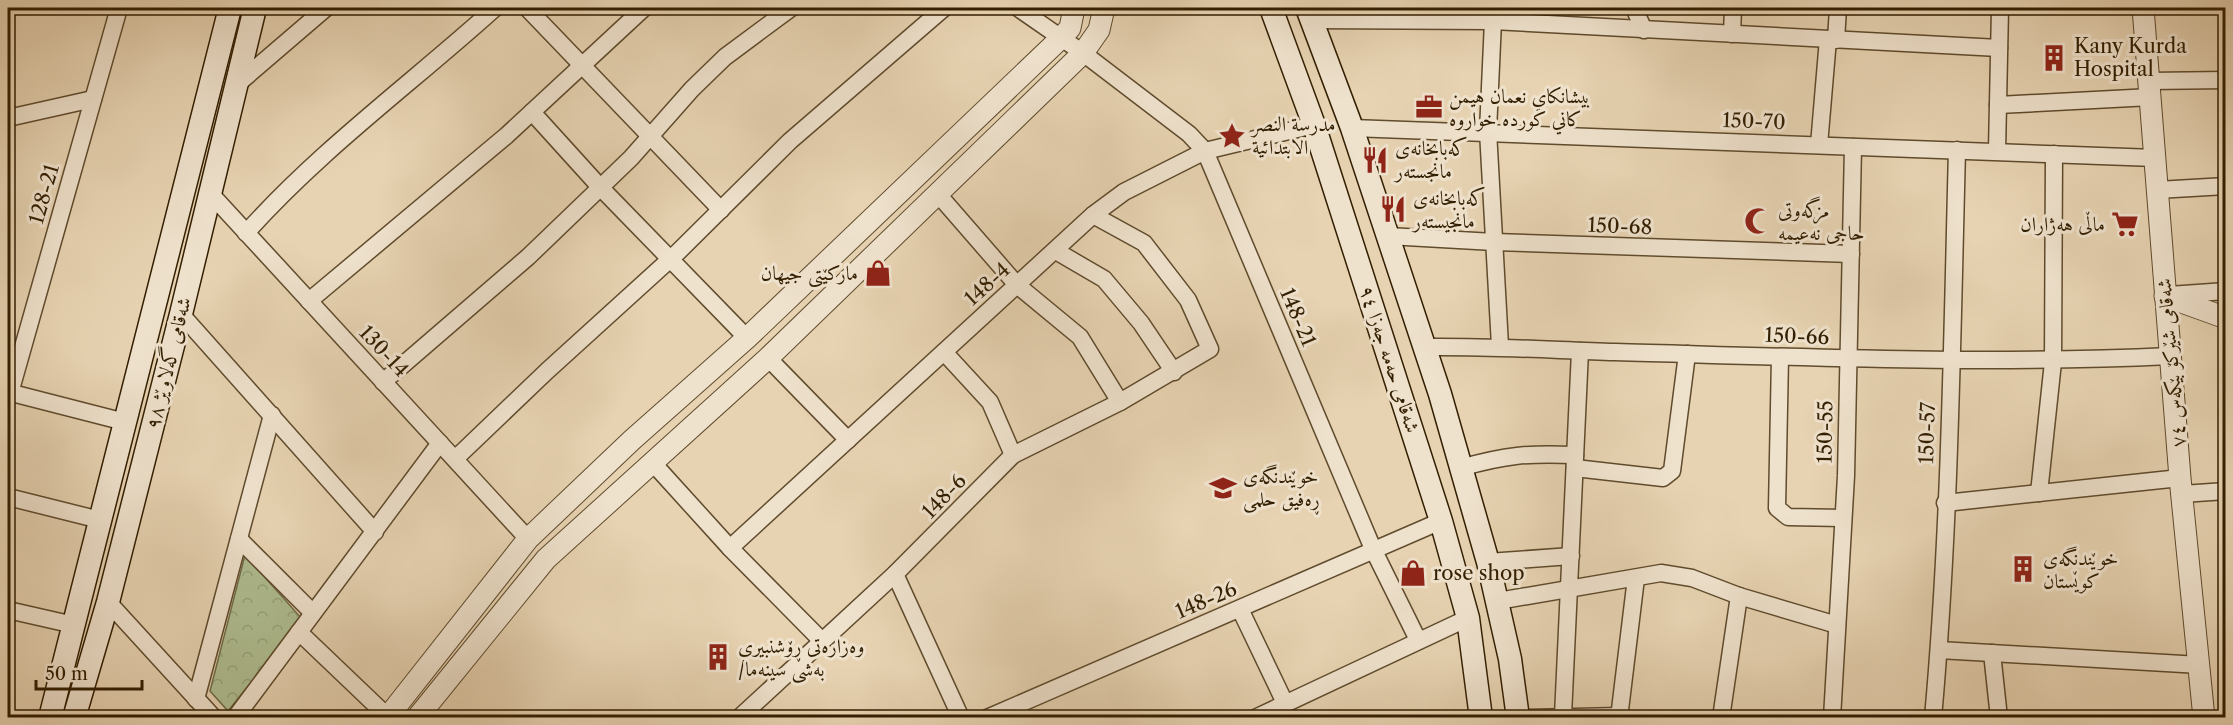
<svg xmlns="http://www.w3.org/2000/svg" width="2233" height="725" font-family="'Libre Caslon Text',Amiri,serif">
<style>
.park{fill:url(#park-crowns);stroke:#706e4a;stroke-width:1.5}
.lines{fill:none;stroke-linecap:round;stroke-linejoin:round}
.minor-casing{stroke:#5f4b2d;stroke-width:19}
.tertiary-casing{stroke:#5f4b2d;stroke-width:23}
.secondary-casing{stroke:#321e01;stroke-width:25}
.minor{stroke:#efe2cd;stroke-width:16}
.tertiary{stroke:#efe2cd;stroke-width:21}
.secondary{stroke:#efe2cd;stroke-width:22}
.labels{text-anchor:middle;stroke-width:6;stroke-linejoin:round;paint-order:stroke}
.poi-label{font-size:20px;fill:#321e01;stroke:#efe2cd;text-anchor:start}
.street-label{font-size:20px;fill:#321e01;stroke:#efe2cd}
</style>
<defs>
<pattern id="park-crowns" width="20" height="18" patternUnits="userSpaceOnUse" patternTransform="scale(1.5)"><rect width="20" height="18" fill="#afbe92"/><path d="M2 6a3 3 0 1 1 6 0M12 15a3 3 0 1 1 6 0" fill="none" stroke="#97a37c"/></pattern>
</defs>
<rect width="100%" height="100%" fill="#e7d3b2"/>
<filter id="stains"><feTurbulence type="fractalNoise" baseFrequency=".00333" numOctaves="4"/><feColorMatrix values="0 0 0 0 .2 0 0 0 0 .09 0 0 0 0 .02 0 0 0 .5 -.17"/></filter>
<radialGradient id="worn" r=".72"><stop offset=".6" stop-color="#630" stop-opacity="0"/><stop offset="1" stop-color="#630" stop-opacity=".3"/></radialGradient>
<path class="park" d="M245,555l57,64 -74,92 -18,-20z"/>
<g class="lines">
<defs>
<g id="minor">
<path d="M527,8l194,202"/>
<path d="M1018,8l65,45 106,81 16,17 168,398 45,91"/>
<path d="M1634,8l10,22"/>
<path d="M1312,20l181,1 506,27"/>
<path d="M1493,21l-5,110 12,215"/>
<path d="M1732,34l1,-26"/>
<path d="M1836,40l2,-32"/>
<path d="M2149,81l77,-1"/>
<path d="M234,87l92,-79"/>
<path d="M1998,105l153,-8"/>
<path d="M532,112l68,75 147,151"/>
<path d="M8,118l85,-19"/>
<path d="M1352,128l803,30"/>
<path d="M1819,145l9,-106"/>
<path d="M1997,151l3,-143"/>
<path d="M2157,190l69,-4"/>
<path d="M209,192l319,347"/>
<path d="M937,193l80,92 63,52 40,65"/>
<path d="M246,233c75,-84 166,-150 249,-225"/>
<path d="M1388,236l106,6 357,12"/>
<path d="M1056,251l48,28 37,44 33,49"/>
<path d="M2169,295l57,-4"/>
<path d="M309,301l197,-165 138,-128"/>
<path d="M181,314l194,218"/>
<path d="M1424,347c64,-1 127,3 191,5 185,5 370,13 555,4"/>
<path d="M944,352l46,50 23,53"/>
<path d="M1780,357l-3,151 11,9 55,1"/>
<path d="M768,358l80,82"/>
<path d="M383,382l145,-125 103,-99 61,-69 33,-32 66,-49"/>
<path d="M8,392l117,30"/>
<path d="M10,393l109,-385"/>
<path d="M455,459l92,-88 131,-119 112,-111 154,-133"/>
<path d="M652,462l78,86 91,92"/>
<path d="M1460,468c46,-13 68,-15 115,-13"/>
<path d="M1575,468l88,10 9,-7 15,-117"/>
<path d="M2039,493l14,-131 1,-208"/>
<path d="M2182,494l44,-3"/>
<path d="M8,497l92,23"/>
<path d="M1945,503l235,-25"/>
<path d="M239,539l74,74"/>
<path d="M730,548l363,-333 31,-23 81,-41 109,-26"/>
<path d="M1488,562l83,-6"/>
<path d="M895,574l66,144"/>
<path d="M1498,601l163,-28 31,5 47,18 98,29"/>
<path d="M108,602l106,116"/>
<path d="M1240,609l45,94"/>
<path d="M8,610l66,15"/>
<path d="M299,632l88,84"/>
<path d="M1939,650l261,15"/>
<path d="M1992,653l7,65"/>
<path d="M196,699l76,-284"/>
<path d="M1563,716l17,-365"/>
<path d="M235,718l205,-275"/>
<path d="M739,718l156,-144 118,-119 107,-53 90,-53 -22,-49 -44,-57 -51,-28"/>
<path d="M987,718l454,-197"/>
<path d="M1255,718l213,-100"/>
<path d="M1528,718l92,-2"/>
<path d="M1619,718l17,-140"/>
<path d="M1721,718l18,-122"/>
<path d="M1832,718l14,-242 7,-329"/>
<path d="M1933,718c17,-189 19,-379 24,-568"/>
</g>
<g id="tertiary">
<path d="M2143,8l37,470 24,240"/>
<path d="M2165,296l61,22"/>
<path d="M387,718l141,-179 104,-99 115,-102 315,-301 8,-9 4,-20"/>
<path d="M417,718l129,-159 222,-201 315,-305 16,-23 5,-22"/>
</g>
<g id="secondary">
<path d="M1271,8l43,117 127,396 27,97 13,100"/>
<path d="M1307,8l45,120 88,266 48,168 22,97 8,59"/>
<path d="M50,718l180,-710"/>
<path d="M74,718l34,-116 73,-288 74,-306"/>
</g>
</defs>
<use href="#minor" class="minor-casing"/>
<use href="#tertiary" class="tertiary-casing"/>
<use href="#secondary" class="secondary-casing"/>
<use href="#minor" class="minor"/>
<use href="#tertiary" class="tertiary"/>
<use href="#secondary" class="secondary"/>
</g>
<defs>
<symbol id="building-bare" viewBox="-9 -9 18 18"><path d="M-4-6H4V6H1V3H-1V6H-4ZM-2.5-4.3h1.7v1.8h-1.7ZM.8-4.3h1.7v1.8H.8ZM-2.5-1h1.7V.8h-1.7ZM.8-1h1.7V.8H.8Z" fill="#8f2418" stroke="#efe2cd" stroke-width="2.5" paint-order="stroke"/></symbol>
<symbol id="office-bare" viewBox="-9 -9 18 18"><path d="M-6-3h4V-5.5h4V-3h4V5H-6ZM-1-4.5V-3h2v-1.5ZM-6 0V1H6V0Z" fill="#8f2418" stroke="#efe2cd" stroke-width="2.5" paint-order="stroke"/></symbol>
<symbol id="sight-bare" viewBox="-9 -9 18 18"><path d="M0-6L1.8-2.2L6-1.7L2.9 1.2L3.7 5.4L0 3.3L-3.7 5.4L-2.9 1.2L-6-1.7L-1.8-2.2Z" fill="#8f2418" stroke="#efe2cd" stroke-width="2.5" paint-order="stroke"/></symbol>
<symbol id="restaurant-bare" viewBox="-9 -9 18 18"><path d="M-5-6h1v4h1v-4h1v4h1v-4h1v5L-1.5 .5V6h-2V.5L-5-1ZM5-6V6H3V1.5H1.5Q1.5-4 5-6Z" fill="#8f2418" stroke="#efe2cd" stroke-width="2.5" paint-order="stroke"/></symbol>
<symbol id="mosque-bare" viewBox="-9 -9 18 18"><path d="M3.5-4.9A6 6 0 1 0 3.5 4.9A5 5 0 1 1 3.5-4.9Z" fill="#8f2418" stroke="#efe2cd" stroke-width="2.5" paint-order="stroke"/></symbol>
<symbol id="supermarket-bare" viewBox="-9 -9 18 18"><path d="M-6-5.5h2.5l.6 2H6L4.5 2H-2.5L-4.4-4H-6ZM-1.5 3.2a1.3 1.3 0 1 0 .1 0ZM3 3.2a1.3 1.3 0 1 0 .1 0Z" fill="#8f2418" stroke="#efe2cd" stroke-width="2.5" paint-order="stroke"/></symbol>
<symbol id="shop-bare" viewBox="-9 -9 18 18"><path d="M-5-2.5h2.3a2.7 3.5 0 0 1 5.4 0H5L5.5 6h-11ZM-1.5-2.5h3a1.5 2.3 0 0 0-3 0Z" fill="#8f2418" stroke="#efe2cd" stroke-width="2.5" paint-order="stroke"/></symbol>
<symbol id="school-bare" viewBox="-9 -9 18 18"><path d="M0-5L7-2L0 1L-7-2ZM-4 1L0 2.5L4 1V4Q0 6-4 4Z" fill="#8f2418" stroke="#efe2cd" stroke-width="2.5" paint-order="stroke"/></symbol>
</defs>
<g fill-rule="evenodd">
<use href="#building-bare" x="2035" y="39" width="38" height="38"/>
<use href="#office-bare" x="1410" y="88" width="38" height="38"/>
<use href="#sight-bare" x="1213" y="117" width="38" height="38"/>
<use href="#restaurant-bare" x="1356" y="141" width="38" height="38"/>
<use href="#restaurant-bare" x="1374" y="190" width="38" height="38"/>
<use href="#mosque-bare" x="1739" y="202" width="38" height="38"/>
<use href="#supermarket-bare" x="2106" y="205" width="38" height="38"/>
<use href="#shop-bare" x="859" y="254" width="38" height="38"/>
<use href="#school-bare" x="1204" y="469" width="38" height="38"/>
<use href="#building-bare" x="2004" y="550" width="38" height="38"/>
<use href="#shop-bare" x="1394" y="554" width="38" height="38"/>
<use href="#building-bare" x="699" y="638" width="38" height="38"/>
</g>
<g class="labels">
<g class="poi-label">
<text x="2074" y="53">Kany Kurda<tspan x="2074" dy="23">Hospital</tspan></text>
<text x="1449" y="103">بيشانكاي نعمان هيمن<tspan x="1449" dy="23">كاني كورده خواروه</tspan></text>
<text x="1252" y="131">مدرسة النصر<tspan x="1252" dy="23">الابتدائية</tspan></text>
<text x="1395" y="155">کەبابخانەی<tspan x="1395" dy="23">مانجستەر</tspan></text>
<text x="1413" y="205">كەبابخانەی<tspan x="1413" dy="23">مانجیستەر</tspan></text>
<text x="1778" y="217">مزگەوتی<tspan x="1778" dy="23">حاجی نەعیمە</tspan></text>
<text x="2105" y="231" text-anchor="end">ماڵی هەژاران</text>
<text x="858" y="280" text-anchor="end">ماركێتی جیھان</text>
<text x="1243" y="483">خوێندنگەی<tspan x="1243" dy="23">ڕەفیق حلمی</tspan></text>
<text x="2043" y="565">خوێندنگەی<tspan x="2043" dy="23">کوێستان</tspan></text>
<text x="1433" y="580">rose shop</text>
<text x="738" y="653">وە‌زارە‌تی ڕۆشنبیری<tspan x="738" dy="23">/بە‌شی سینە‌ما</tspan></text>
</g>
<g class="street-label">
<text transform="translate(1754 121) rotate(2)" y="7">150-70</text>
<text transform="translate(44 194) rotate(-74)" y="7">128-21</text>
<text transform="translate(1620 226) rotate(2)" y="7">150-68</text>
<text transform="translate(987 284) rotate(-42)" y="7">148-4</text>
<text transform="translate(1298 317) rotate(67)" y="7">148-21</text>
<text transform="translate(1797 336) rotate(2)" y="7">150-66</text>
<text transform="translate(384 351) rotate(47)" y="7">130-14</text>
<text transform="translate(1390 359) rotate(72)" y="7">شەقامی حەمە جەزا ٩٤</text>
<text transform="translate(168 363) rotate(-76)" y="7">شەقامی گەلاوێژ ٩٨</text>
<text transform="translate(2171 363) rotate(-95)" y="7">شەقامی شێرکۆ بێکەس ٧٤</text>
<text transform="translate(1825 432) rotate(-89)" y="7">150-55</text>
<text transform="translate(1927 433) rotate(-88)" y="7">150-57</text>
<text transform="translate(944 496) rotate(-46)" y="7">148-6</text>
<text transform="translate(1206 600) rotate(-23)" y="7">148-26</text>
</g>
</g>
<rect width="2233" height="725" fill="none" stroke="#e7d3b2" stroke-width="30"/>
<rect x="9" y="9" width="2215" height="707" fill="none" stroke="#321e01" stroke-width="3"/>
<rect x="15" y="15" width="2203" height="695" fill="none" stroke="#321e01" stroke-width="1.5"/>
<path d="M36 680v9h106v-9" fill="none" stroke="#321e01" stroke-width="3"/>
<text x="45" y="680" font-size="18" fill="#321e01" stroke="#efe2cd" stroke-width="4.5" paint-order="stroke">50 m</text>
<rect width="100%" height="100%" filter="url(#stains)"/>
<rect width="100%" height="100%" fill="url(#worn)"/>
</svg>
